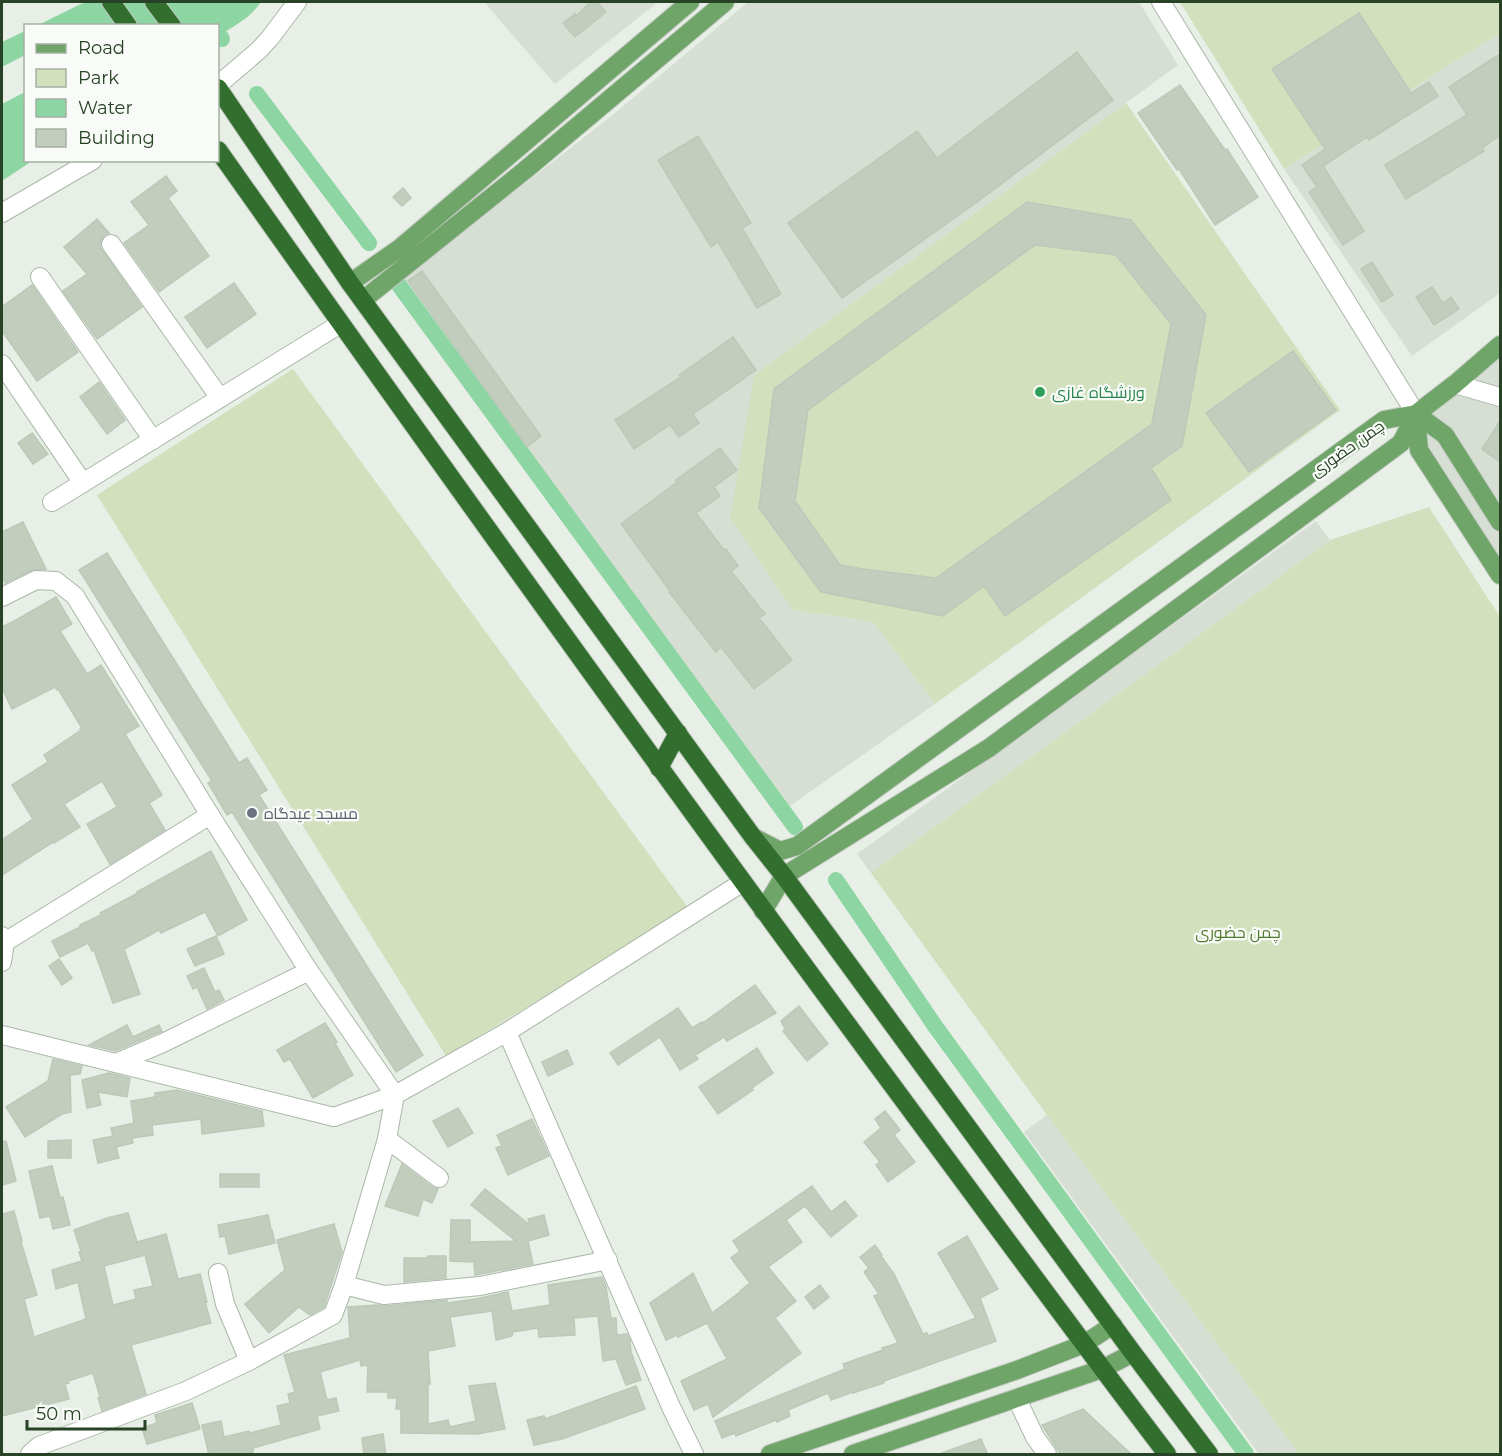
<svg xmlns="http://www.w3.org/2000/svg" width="1502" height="1456" font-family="Montserrat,Cairo,sans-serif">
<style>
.built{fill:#d7dfd4}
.green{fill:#d2e0be}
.water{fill:#8dd5a3}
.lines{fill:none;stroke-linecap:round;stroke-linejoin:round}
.canal{stroke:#8dd5a3;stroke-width:16}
.building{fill:#c2cdbe;stroke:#bcc9b8;stroke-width:1.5;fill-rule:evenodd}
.minor-casing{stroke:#aab8a8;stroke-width:20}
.major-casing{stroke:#c3cac2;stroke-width:20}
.highway-casing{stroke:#c3cac2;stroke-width:20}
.minor{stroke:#fff;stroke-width:18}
.major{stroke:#70a569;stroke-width:18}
.highway{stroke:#326f2e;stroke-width:18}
.leisure-dot{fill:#2e9e5b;stroke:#f8fbf7;stroke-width:2}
.worship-dot{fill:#6b7280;stroke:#f8fbf7;stroke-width:2}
.labels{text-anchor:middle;stroke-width:4.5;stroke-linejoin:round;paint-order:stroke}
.leisure-label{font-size:16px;fill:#27864d;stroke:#f8fbf7;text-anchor:start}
.street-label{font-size:16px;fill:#274224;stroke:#f8fbf7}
.worship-label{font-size:16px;fill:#5b616d;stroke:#f8fbf7;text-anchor:start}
.park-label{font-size:16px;fill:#507a2c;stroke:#f8fbf7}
</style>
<rect width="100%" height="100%" fill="#e8efe6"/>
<g class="built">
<path d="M484,2h174l-103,82z"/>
<path d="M748,2h391l39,63 -424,310 38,235 81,12 62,82 -145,102 -387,-527 207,-162z"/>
<path d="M1500,33v260l-88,63 -128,-187z"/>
<path d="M1500,345v230l-81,-125 -3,-36z"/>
<path d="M1316,521l14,19 -459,333 -14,-19z"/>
<path d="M1047,1115l252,339h-40l-235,-322z"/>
</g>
<g class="green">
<path d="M1180,2h320v31l-216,136z"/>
<path d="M1126,103l214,307 -405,294 -62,-82 -80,-12 -63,-92 24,-143z"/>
<path d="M293,369l396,540 -243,147 -349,-561z"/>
<path d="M1429,507l71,110v837h-201l-252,-339 -176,-242 459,-333z"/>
</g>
<g class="water">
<path d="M85,2h176c-11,16 -27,24 -43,34v-10h-182z"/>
<path d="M25,31v24l-23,12v-25z"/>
<path d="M25,92l1,68 6,1 -30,20v-77z"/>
</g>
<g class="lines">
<g class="canal">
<path d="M218,33l4,6"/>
<path d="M257,94l112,149"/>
<path d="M396,281l399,546"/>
<path d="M836,880l99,146 311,428"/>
</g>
</g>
<g class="building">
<path d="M591,2h6l9,10 -31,25 -12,-14 12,-9 1,2z"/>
<path d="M1359,13l52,80 18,-11 9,14 -69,44 -2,-3 -44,29 41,65 -21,14 -34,-53 8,-5 -15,-22 23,-16 -53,-80z"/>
<path d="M1077,52l36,48 -133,100 -138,98 -54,-75 129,-92 20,27z"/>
<path d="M1500,54v81l-18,13 2,3 -78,48 -21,-34 82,-50 -18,-28z"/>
<path d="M1180,85l45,65 2,-1 31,48 -43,28 -36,-56 -2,1 -39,-57z"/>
<path d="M698,136l53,87 -9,5 39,66 -24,14 -39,-66 -7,5 -53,-87z"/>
<path d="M166,176l11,15 -9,7 41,58 -50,36 -35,-49 25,-18 -18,-23z"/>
<path d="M403,188l8,10 -9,8 -9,-9z"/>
<path d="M1027,202l104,18 75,95 -24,131 -31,22 20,32 -166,116 -21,-30 -41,30 -122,-24 -62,-84 15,-119zM1035,245l81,10 55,69 -19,100 -216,154 -73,-9 -23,-4 -45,-64 13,-91z"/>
<path d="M97,219l12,14 -5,2 -3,5 -1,6 2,4 40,57 -45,32 -34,-48 24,-17 -23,-27z"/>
<path d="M1372,262l21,33 -11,7 -21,-33z"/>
<path d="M422,271l119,165 -14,11 -119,-166z"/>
<path d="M234,283l22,31 -49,34 -22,-31z"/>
<path d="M32,285l46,67 -41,29 -35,-50v-24z"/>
<path d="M1432,287l11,16 8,-6 8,12 -25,16 -18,-28z"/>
<path d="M733,337l23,33 -63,44 6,9 -20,14 -9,-12 -36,24 -19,-29 66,-43 -2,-2z"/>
<path d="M1293,351l43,59 -87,62 -43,-59z"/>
<path d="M99,382l26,38 -18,14 -27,-37z"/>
<path d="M1500,421v41l-18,-13z"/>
<path d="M32,433l16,21 -15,10 -15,-21z"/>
<path d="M720,448l17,22 -23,17 6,9 -24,17 28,37 2,-1 12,17 -7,5 34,43 -6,4 33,42 -38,29 -33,-42 -5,5 -47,-60 1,-1 -49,-67 56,-42 -1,-2z"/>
<path d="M23,522l23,47 -14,1 -27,13 -3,-8v-43z"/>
<path d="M107,553l132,210 8,-5 20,32 -8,5 164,260 -27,17 -164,-260 -5,3 -19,-32 4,-2 -133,-211z"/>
<path d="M56,597l16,27 -12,7 27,43 14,-9 38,61 -14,8 37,61 -13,8 16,27 -55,34 -23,-40 30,-17 -15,-26 -38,23 16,23 -26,16 -1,-1 -51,33v-35l31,-21 -21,-34 36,-23 -4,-7 37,-25 -1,-1 2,-1 -24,-39 -1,1 -2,-3 -43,22 -10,-21v-61l16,-8z"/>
<path d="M211,851l36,69 -29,16 -13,-24 -44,21 -2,-3 -35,19 16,45 -27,9 -19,-53 -2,1 -4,-8 -28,14 -8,-16 28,-14v-2l21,-10 -1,-2 38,-20 -1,-1z"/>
<path d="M216,936l8,18 -29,12 -8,-17z"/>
<path d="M59,959l13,19 -10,7 -13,-19z"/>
<path d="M204,968l11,24 4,-2 5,10 -17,9 -10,-22 -4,2 -6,-13z"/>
<path d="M755,985l21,28 -49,28 -3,-4 -29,18 3,4 -18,11 -20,-33 -42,28 -8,-12 68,-45 14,20 10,-6 1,1z"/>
<path d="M799,1006l29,38 -21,17 -24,-30 2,-2 -4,-8z"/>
<path d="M325,1023l12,19 -2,1 18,32 -40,23 -23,-39 -6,3 -7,-12z"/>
<path d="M127,1025l6,12 26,-12 3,6 -47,20 -26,-6z"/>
<path d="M757,1048l16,25 -21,15 1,2 -35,24 -19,-27z"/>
<path d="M567,1050l6,14 -25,12 -6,-14z"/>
<path d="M53,1059l29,7 -2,8 -10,1 1,37 -9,2 -37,23 -19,-30 42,-26z"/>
<path d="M109,1073l21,5 -3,19 -29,-5 3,13 -14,3 -5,-28z"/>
<path d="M177,1090l85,21 2,15 -62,8 -1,-15 -49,6 1,10 -21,3 1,5 -17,4 3,11 -21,5 -5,-23 20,-4 -2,-8 23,-5 -3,-22 24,-4v-4z"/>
<path d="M458,1108l15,25 -25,14 -15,-26z"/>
<path d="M885,1111l15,19 -6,5 21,27 -27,20 -12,-17 4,-3 -16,-20 17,-14 -6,-9z"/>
<path d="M532,1119l17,37 -41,19 -12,-27 6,-2 -5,-11z"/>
<path d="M71,1140v18h-23v-17z"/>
<path d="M6,1141l10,40 -14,4v-43z"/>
<path d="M402,1164l30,23 6,2 -6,14 -9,-4 -5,17 -33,-10z"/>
<path d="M52,1166l8,32 3,-1 7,28 -17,4 -3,-13 -10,2 -11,-47z"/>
<rect x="220" y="1174" width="39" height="13"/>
<path d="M812,1186l19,26 14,-11 12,15 -26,21 -26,-31 -19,14 16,22 -34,25 28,34 -21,17 26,35 -88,64 -5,-13 -14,6 -13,-29 46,-22 -20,-36 -29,14 -1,-2 -11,5 -16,-37 43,-30 19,40 28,-21v-1l10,-8 -19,-25 9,-7 -7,-10z"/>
<path d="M485,1189l45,36 -2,-6 16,-4 5,20 -21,6 5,23 -58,11 -1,-13 -24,-1 1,-41h19v22l46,-1 -45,-36z"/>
<path d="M14,1211l8,30 -1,1 16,53 -13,4 10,38 52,-18 -8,-37 -22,7 -4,-19 30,-9 -3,-9 2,-1 -7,-21 33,-12 21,-5 9,29 29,-8 12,45 22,-5 7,28h-2l6,21 -80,22 15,49 -44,17 -4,-13 2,-1 -7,-24 -25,8 1,2 -4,1 4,15 -67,17v-202zM145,1255l8,31 -19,4 2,9 -23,6 -9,-39z"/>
<path d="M268,1215l3,15h1l3,13 -46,11 -4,-18 -5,1 -2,-12z"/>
<path d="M334,1224l8,28 -18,55 -14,8 -11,-8 -30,26 -24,-29 40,-34 -8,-30z"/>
<path d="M967,1236l31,53 -18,9 16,43 -112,40v2l-31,10v-1l-22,8 -3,-7 -40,17 2,6 -13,6 -1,-2 -40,16 -1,-3 -13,5 -7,-17 130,-52 -2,-5 40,-14 -1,-2 16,-5 -24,-47 5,-2 -15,-22 5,-4 -9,-11 15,-12 7,10 -1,1 13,18 29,60 4,-1 1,3 48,-18 -38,-65z"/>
<path d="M428,1256h18v22l-42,4v-24h24z"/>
<path d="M602,1277l4,10 5,31h5l1,17 10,-1 3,6 1,12 10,28 -15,5 -10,-26 -13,2 -5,-45 -24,2 1,17 -36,2 -1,-9 -25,4 -1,4 -16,4 -4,-29 -42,6 5,29 -27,5 2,33h-2v40l20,-4 2,7 26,-6 -7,-35 26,-3 10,46 -28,5 -76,-1v-24h-5l1,-11h-9v-6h-21l1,-27 -7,1 -1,-6 -40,12 7,28 9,-2 3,13 -22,5 3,13 -67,19v4l-13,3h-31l-7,-30 19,-4 3,16 25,-6 1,2 31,-8 -4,-19 13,-3 -2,-9 7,-2 -11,-37 66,-17 -2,-31 30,-2 7,1 62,-6v3l29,-4 32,-7 4,19 38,-6 -2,-20z"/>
<path d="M820,1285l9,12 -15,12 -9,-12z"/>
<path d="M636,1386l9,23 -83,30 -28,6 -7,-25 17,-4 1,3z"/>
<path d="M192,1403l8,26 -53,15 -5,-16 15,-5 -2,-8z"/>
<path d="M1083,1409l49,46h-70l-5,-6 -15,-24z"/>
<path d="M383,1434l3,21h-22l-2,-17z"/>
<path d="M981,1439l7,16h-45l-1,-2z"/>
</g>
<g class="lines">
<defs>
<g id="minor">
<path d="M1161,2l255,412"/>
<path d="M218,85l41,-35 11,-12 27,-36"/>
<path d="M2,213l91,-53"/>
<path d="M111,244l109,154"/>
<path d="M40,277l113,163"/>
<path d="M2,364l81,119"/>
<path d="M1455,384l45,13"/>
<path d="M52,502l288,-178"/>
<path d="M2,597l34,-17 20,1 19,15 135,219 99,156 86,124 -8,44 -43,146 -11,30 -84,46 -63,30 -147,55 -9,8"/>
<path d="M2,936l3,6 -3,20"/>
<path d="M5,942l205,-127"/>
<path d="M507,1032l165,377 22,45"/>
<path d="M2,1035l332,82 61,-22 112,-63 236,-150"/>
<path d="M116,1063l49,-21 144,-71"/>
<path d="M387,1139l52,39"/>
<path d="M218,1273l7,31 24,57"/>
<path d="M344,1285l40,10 96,-9 128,-26"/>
<path d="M1017,1399l18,38 12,17"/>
</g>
<g id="major">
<path d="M350,283l50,-35 290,-246"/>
<path d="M363,300l161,-129 201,-169"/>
<path d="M1416,414l3,36 81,125"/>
<path d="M1416,414l29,21 55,87"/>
<path d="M753,837l27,14 17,-5 587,-426 32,-6"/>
<path d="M763,911l21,-35 205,-128 412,-305 15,-29 39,-30 45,-39"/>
<path d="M770,1454l247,-84 67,-26 29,-19"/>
<path d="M853,1454l249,-85 31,-16"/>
</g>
<g id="highway">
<path d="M111,2l17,24"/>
<path d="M154,2l18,24"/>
<path d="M218,88l132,195 403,554 31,39 349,477 76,101"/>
<path d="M218,150c229,324 461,647 697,966 84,113 167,227 252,338"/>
<path d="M659,768l19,-35"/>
</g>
</defs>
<use href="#minor" class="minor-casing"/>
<use href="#major" class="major-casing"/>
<use href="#highway" class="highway-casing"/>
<use href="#minor" class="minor"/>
<use href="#major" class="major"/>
<use href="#highway" class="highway"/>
</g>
<circle class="leisure-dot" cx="1040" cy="392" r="6"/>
<circle class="worship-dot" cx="252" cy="813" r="6"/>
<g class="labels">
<g class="leisure-label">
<text x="1052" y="398">ورزشگاه غازی</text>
</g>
<g class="street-label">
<text transform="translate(1347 448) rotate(-35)" y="6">چمن حضوری</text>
</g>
<g class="worship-label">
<text x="264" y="819">مسجد عیدگاه</text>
</g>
<g class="park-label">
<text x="1238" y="938">چمن حضوری</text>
</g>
</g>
<rect width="1502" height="1456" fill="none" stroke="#274224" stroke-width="6"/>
<rect x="24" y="24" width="195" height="138" fill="#f8fbf7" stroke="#a4b1a3" stroke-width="1.5"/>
<rect x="36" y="44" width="30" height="9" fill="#70a569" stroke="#a4b1a3" stroke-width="1.5"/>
<text x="78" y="54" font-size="18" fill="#274224">Road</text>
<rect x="36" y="69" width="30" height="18" fill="#d2e0be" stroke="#a4b1a3" stroke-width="1.5"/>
<text x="78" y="84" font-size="18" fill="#274224">Park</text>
<rect x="36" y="99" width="30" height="18" fill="#8dd5a3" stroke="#a4b1a3" stroke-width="1.5"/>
<text x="78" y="114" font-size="18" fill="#274224">Water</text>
<rect x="36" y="129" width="30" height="18" fill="#c2cdbe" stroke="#a4b1a3" stroke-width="1.5"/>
<text x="78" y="144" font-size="18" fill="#274224">Building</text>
<path d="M27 1420v9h118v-9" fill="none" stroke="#274224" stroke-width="3"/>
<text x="36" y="1420" font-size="18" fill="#274224" stroke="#f8fbf7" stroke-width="4.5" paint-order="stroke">50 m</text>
</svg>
